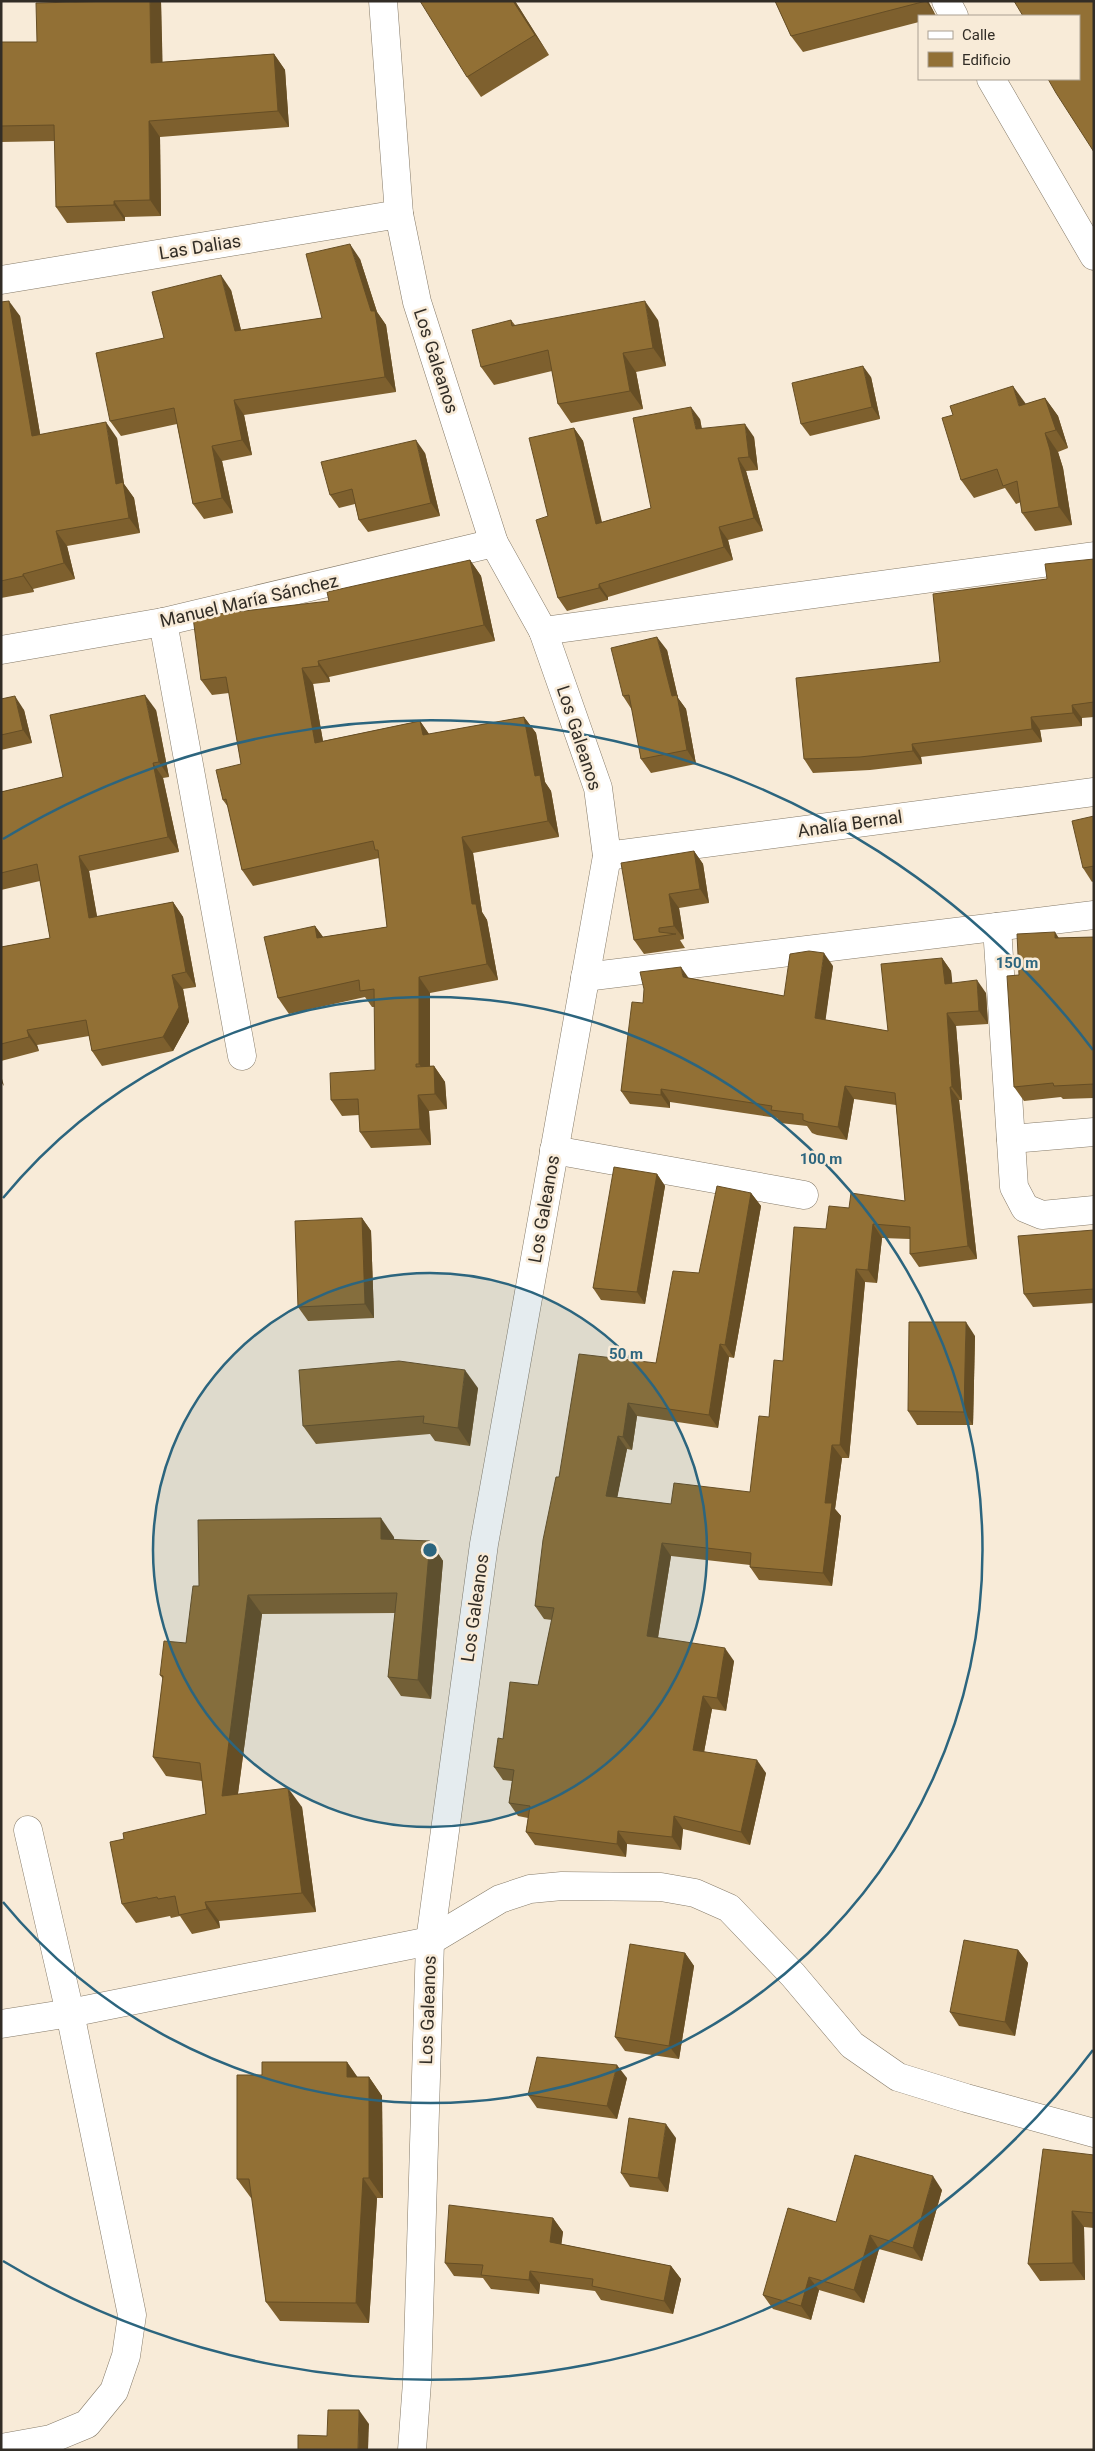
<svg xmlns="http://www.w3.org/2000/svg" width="1095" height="2451" font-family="Roboto,sans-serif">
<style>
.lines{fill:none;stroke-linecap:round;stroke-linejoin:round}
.minor-casing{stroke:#867b69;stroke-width:29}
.minor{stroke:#fff;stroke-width:28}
.wall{fill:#7e602e}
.shaded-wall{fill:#664e25}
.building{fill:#927035;stroke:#664e25}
.ring{fill:none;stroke:#2c657e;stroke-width:2.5}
.labels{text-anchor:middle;stroke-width:5;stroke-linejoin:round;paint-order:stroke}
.street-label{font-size:18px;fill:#322d26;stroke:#f8ebd8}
.centre{fill:#2c657e;stroke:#f8ebd8;stroke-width:2.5}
.ring-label{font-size:15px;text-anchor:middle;font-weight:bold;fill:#2c657e;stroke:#f8ebd8;stroke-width:5;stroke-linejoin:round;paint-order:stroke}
</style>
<rect width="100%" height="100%" fill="#f8ebd8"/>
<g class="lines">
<defs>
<g id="minor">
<path d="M383,1l16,213 18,88 77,241 49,88 55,157 9,68 -123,688 -54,397 -13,441 -5,68"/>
<path d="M946,1l8,15"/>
<path d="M991,79l103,177"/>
<path d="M1,280l398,-66"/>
<path d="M163,622l79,434"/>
<path d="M543,631l551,-75"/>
<path d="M1,650l162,-28 331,-79"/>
<path d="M607,856l487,-64"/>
<path d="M997,927l17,260 11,21 17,7 52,-5"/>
<path d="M585,977l509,-62"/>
<path d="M1011,1139l83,-7"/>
<path d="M554,1150l250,45"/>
<path d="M1,2024l69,-11 360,-72 70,-42 30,-10 32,-3 99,1 34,6 34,15 64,67 59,70 46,32 68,21 128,35"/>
<path d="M1,2448l50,-9 36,-15 27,-33 12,-35 6,-41 -62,-302 -42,-183"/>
</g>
</defs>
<use href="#minor" class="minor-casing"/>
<use href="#minor" class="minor"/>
</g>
<g class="wall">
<path d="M161,1l1,61 112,-8 11,16 4,57 -129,10 1,79 -36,1v4l-58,2 -11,-16 -1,-66 -54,1v-100h36z"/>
<path d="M515,1l34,54 -68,42 -14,-20z"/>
<path d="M775,1h153l8,15h-17v6l-116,30 -12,-16z"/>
<path d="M360,259l17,53 9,13 10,67 -152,23 8,40 -30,6 11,52 -29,6 -11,-15 -16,-80 -56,12 -11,-15 54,-83 67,-48 10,40 81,-12z"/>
<path d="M1,302l19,14 20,118 77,4 7,46 10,14 6,35 -73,13 8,33 -42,10 1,3 -33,6z"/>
<path d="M511,320l4,5 143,-5 8,46 -30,6 7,37 -72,14 -13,-19 -6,-33 -58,14 -13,-18z"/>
<path d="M871,377l9,42 -70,17 -9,-12z"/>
<path d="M1045,398l13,18 10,32 -10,4 5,16 9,57 -37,6 -13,-18 -1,-11 -5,2 -11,-16 -31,10 -13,-18 65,-76z"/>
<path d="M700,419l2,10 52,8 4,33 -12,1 17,60 -35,9 5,20 -125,37v3l-41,11 -9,-13 -10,-82 26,-88 9,13 19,81 49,-14z"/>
<path d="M425,453l15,63 -72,16 -9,-12 -4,-16 -16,4 -9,-13z"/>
<path d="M1094,559v158l-12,1v8l-42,4 2,12 -121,15 1,7 -52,6 -57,3 -9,-14 136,-97 107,-83z"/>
<path d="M470,560l11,16 14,65 -166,36 1,5 -17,2 10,57 97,-20 9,13 95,-17 12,16 9,49 6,9 8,46 -86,16 9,59 5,8 11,60 -68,13v73h4l11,16 2,27 -18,2 2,34 -60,3 -11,-16 -1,-17 -17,1 -11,-16 44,-30v-63h-3l-7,-10 -76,17 -11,-16 37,-72 8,11 64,-10 -8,-69 -126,28 -11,-16 -14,-63 -5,-7 18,-36 -12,-71 -17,2 -11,-15 128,-79z"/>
<path d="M667,650l11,48 8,11 10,55 -45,9 -10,-14 -9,-49 -9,-14z"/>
<path d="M1,699l23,11 8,33 -31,7z"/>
<path d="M156,710l13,67 -6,1 16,74 -90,19 8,46 76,-15 10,15 13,70 -13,2 6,33 -16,29 -71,15 -10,-15 -3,-15 -52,9 2,6 -38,10v-114l49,-9 -10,-57 -39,9v-98l62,-15z"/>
<path d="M1094,816v65l-2,1 -9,-14z"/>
<path d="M694,851l9,13 6,39 -30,5 5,31 -4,1 5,8 -41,6 -10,-14z"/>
<path d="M1094,937v161l-31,1 -2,-2 -37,4 -10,-14 45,-149z"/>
<path d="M942,958l9,13 1,12 34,10 2,31 -32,2 6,74h-3l18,159 -58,8 -9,-13v-15l-28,-1 -5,45 -12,-1 -16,176h-7l-7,51 6,7 -9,70 -73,-6 -9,-13v-2l-79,-9 -13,82 76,23 -8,50 -14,-2 -8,43 62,21 -16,72 -67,-16 -2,21 -54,-6 -1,13 -91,-12 -9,-13 2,-14 -10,-2 -9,-13 3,-22 -9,-1 -9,-13 9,-28 35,-54 14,-65 -8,-1 -9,-13 24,-129 97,-114 43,-90 52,-80 10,13 -27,152 -5,-1 -11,71 -81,-12 -5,34 -5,-1 -10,48 54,7 79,-12 33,-131 43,-132 23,-21 56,-7 -9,-96 -42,-6 -7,41 -30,-5 -5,-2 -5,-7 -27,-3 -3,-5 -107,-16v6l-40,-4 -9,-13 22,-88 46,-25 95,18 49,-30 -8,54 63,11z"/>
<path d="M657,1174l8,12 -20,118 -44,-4 -8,-12z"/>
<path d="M362,1218l9,13 3,87 -66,3 -10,-14z"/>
<path d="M1094,1230v73l-61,4 -9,-13z"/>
<path d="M975,1336l-2,89h-56l-9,-14z"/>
<path d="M478,1388l-8,58 -35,-5 -5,-7 -114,10 -13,-18z"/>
<path d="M394,1537v3l36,1 13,20 -12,138 -30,-3 -13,-19 7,-64 -133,1 -24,180 64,13 14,105 -97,9 1,7 -28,6 -12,-18 -9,2 -1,-2 -34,7 -14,-19 2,-65 82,-25 -4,-33 -36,-5 -13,-19 10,-78 -3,-4 26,-32 13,-57z"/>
<path d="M1018,1950l10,13 -13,73 -56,-10 -9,-14z"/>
<path d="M685,1953l9,13 -15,93 -54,-8 -10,-14z"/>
<path d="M347,2062l10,15h12l13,19 1,102h-6l-8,125 -89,-2 -14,-19 -14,-104h-1l-14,-19 25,-104z"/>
<path d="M627,2078l-10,41 -80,-11 -9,-13z"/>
<path d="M676,2138l-8,54 -38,-5 -9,-14z"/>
<path d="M1094,2155v73l-10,-1 1,53 -45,1 -12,-17z"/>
<path d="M942,2190l-20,71 -43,-12 -15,54 -45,-13 -8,30 -38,-11 -10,-14 73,-73z"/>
<path d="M553,2218l10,14 -2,12 110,22 10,13 -8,35 -72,-14 -6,-9 -55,-7 -1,10 -48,-5 -8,-11 -29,-2 -9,-13z"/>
</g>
<g class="shaded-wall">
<path d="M150,1h11l2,78 -12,-16z"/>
<path d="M513,1h2l34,54 -14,-20z"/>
<path d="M926,1h2l8,15z"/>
<path d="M274,54l11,16 4,57 -11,-16z"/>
<path d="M149,121l11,16 1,79 -11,-16z"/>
<path d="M114,201l11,16v4l-11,-16z"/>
<path d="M350,244l10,15 17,53 9,13 10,67 -11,-15 -14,-66z"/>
<path d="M221,275l10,15 14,56 -10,-15z"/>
<path d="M9,301l11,15 23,135 -11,-15z"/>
<path d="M645,301l13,19 8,46 -13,-18z"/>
<path d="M623,353l13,19 7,37 -13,-18z"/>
<path d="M863,366l8,11 9,42 -8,-12z"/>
<path d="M1013,386l13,18 6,20 -13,-18z"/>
<path d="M1045,398l13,18 10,32 -12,-18z"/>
<path d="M234,400l10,15 8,40 -10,-15z"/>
<path d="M691,407l9,12 4,23 -8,-13z"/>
<path d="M106,422l11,16 7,46 10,14 6,35 -11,-15 -13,-34z"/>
<path d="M745,424l9,13 4,33 -9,-13z"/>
<path d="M574,428l9,13 22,96 -9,-13z"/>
<path d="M1045,433l13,19 5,16 9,57 -13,-18z"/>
<path d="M416,440l9,13 15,63 -9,-13z"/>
<path d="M212,446l10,15 11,52 -11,-15z"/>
<path d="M738,458l8,13 17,60 -9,-13z"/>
<path d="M719,527l9,13 5,20 -9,-13z"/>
<path d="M56,531l11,15 8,33 -11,-16z"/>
<path d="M470,560l11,16 14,65 -11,-16z"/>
<path d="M23,574l10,15 1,3 -11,-16z"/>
<path d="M599,584l9,13v3l-9,-12z"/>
<path d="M657,637l10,13 11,48 8,11 10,55 -9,-14 -15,-54z"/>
<path d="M318,661l11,16 1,5 -11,-16z"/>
<path d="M302,668l11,16 13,75 -11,-16z"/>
<path d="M145,695l11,15 13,67 -10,-15z"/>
<path d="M15,696l9,14 8,33 -9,-13z"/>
<path d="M1072,705l10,13v8l-9,-13z"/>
<path d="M524,717l12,16 9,49 6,9 8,46 -11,-16 -13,-45z"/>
<path d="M1031,717l9,13 2,12 -10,-13z"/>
<path d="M420,721l11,16 -8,-2z"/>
<path d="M912,744l9,13 1,7 -9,-13z"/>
<path d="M153,763l10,15 16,74 -11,-15z"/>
<path d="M462,837l11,16 9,59 5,8 11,60 -11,-16 -15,-60z"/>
<path d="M694,851l9,13 6,39 -9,-14z"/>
<path d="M79,856l10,15 11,62 -11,-15z"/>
<path d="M669,894l10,14 5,31 -10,-13z"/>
<path d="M173,902l10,15 13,70 -10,-15z"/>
<path d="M315,926l11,15 -9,-3z"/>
<path d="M1055,932l9,14 -9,-8z"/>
<path d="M824,953l9,13 -9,65 -9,-13z"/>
<path d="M942,958l9,13 3,26 -9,-13z"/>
<path d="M681,967l9,13 -7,-3z"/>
<path d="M172,975l11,14 6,33 -16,29 -10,-14z"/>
<path d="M419,977l11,16v87l-11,-16z"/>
<path d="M977,980l9,13 2,31 -9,-13z"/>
<path d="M947,1013l9,13 6,74 -10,-13z"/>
<path d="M27,1030l10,15 2,6 -10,-14z"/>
<path d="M434,1066l11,16 2,27 -12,-15z"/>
<path d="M1,1075l3,11 -3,-4z"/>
<path d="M845,1086l9,13 -7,41 -9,-13z"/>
<path d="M950,1087l9,13 18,159 -9,-13z"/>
<path d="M661,1089l9,13v6l-9,-13z"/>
<path d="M418,1095l11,16 2,34 -11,-16z"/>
<path d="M657,1174l8,12 -20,118 -8,-12z"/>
<path d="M751,1193l10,13 -27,152 -9,-13z"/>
<path d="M362,1218l9,13 3,87 -9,-14z"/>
<path d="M873,1224l9,14 -5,45 -9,-13z"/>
<path d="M856,1269l9,13 -16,176 -9,-13z"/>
<path d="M966,1322l9,14 -2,89 -9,-13z"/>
<path d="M720,1344l9,13 -11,71 -9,-13z"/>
<path d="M465,1370l13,18 -8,58 -12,-18z"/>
<path d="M628,1403l9,13 -5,34 -9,-13z"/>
<path d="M618,1436l9,13 -12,60 -9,-13z"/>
<path d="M832,1445l10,13 -7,51 6,7 -9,70 -9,-13 2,-70z"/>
<path d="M381,1518l13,19 1,21 -14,-19z"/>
<path d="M430,1541l13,20 -12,138 -13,-19z"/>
<path d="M662,1543l9,13 -15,93 -9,-13z"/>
<path d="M248,1595l14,19 -27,201 -13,-19z"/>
<path d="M725,1648l9,13 -8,50 -9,-13z"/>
<path d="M703,1696l9,13 -10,54 -9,-13z"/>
<path d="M757,1760l9,13 -16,72 -9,-13z"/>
<path d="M288,1788l14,19 14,105 -14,-19z"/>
<path d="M674,1816l9,13 -2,21 -9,-13z"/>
<path d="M618,1831l9,13 -1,13 -9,-13z"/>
<path d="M205,1902l14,19 1,7 -13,-19z"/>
<path d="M1018,1950l10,13 -13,73 -10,-14z"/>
<path d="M685,1953l9,13 -15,93 -10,-13z"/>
<path d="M347,2062l14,20 -14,-5z"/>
<path d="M617,2065l10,13 -10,41 -10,-13z"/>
<path d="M369,2077l13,19 1,102 -14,-20z"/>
<path d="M666,2124l10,14 -8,54 -10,-14z"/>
<path d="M933,2176l9,14 -20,71 -9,-13z"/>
<path d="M363,2178l14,20 -8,125 -13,-20z"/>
<path d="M1072,2211l12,16 1,53 -12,-17z"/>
<path d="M553,2218l10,14 -3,24 -10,-14z"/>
<path d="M870,2235l9,14 -15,54 -10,-13z"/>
<path d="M671,2266l10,13 -8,35 -9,-13z"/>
<path d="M530,2271l10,13 -1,10 -10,-14z"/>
<path d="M809,2277l10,13 -8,30 -10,-14z"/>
<path d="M359,2410l10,14 -1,26h-10z"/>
</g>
<g class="building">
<path d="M115,1h35l1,62 123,-9 4,57 -129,10 1,79 -36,1v4l-58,2 -2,-82 -53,1v-84h36l-1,-39z"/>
<path d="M420,1h93l22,34 -68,42z"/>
<path d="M775,1h151l-135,35z"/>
<path d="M1014,1h80v151l-38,-59 -8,-14h31v-63h-56z"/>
<path d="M350,244l21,67h4l10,66 -151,23 8,40 -30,6 10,52 -29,6 -19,-96 -64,13 -14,-68 68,-15 -12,-46 69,-17 14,56 87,-13 -16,-64z"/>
<path d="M9,301l23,135 74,-14 10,62 7,-2 6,36 -73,13 8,32 -41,11v2l-22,5v-279z"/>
<path d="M645,301l8,47 -30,5 7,38 -72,13 -10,-54 -67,17 -9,-37 39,-10 1,6z"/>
<path d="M863,366l9,41 -71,17 -9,-41z"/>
<path d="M1013,386l6,20 26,-8 11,32 -11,3 5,17 9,57 -37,6 -5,-32 -14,5 -6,-17 -36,11 -19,-62 11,-3 -3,-9z"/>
<path d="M691,407l5,22 49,-5 4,33 -11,1 16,60 -35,9 5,20 -125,37v4l-41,10 -22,-78 12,-4 -19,-78 45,-10 22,96 55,-16 -18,-90z"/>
<path d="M416,440l15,63 -72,17 -7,-31 -22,6 -9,-33z"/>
<path d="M1094,559v143l-22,3 1,8 -42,4 1,12 -120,15 1,7 -53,6 -56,2 -8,-81 144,-16 -7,-68 114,-15 -2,-15z"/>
<path d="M470,560l14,65 -166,36 1,5 -17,2 13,75 105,-22 3,14 101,-18 11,59 5,-1 8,46 -86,16 10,67h4l11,60 -68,13v87h-3v3l18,-1 1,28 -17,1 2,34 -60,3 -2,-33 -27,1 -1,-27 45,-3 -1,-81 -14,2 -1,-11 -81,18 -14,-61 51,-11 2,12 70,-11 -9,-77h-3l-2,-9 -131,29 -16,-71 -3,1 -7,-30 25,-6 -15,-87 -25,3 -8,-63 136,-16 -2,-9z"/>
<path d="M657,637l15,59 5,-1 10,55 -46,9 -12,-64 -6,1 -12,-48z"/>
<path d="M145,695l14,67 -6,1 15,74 -89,19 10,62 84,-16 13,70 -14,3 7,32 -16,30 -71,14 -6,-31 -59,10 2,7 -28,7v-97l49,-9 -13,-74 -36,9v-81l62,-15 -13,-62z"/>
<path d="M15,696l8,34 -22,5v-36z"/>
<path d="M1094,816v50l-11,2 -11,-47z"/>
<path d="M694,851l6,38 -31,5 5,32 -15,2v4l17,2 -42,6 -13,-77z"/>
<path d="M1055,932v6l39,-1v147l-40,2 -1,-3 -39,4 -7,-111 12,-1 -2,-41z"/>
<path d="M809,951l15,2 -9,65 73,13 -7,-67 61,-6 3,26 32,-4 2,31 -32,2 5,74h-2l18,159 -58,8v-27l-37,-3 -5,46 -12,-1 -16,176h-8l-7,58h7l-9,70 -73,-6 1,-14 -89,-10 -15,93 78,12 -8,50 -14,-2 -10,54 64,10 -16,72 -67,-16 -2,21 -54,-6 -1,13 -91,-12 4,-26 -21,-3 5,-33 -20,-3 4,-29 5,1 7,-57 28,3 16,-77 -19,-2 8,-66 13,-63h3l20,-123 77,9 17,-92 26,2 18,-87 34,7 -26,152 -5,-1 -11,71 -81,-12 -5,34 -5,-1 -12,60 65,8 3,-21 76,9 9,-76 10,1 5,-57 9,1 11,-134 32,2 3,-23 20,2 2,-15 54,8 -10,-108 -50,-7 -7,41 -30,-5 -5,-2v-6l-32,-4 1,-4 -111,-17v6l-40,-4 11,-89 11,1 1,-14 -4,-17 41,-5 2,10 101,19 6,-42z"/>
<path d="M614,1167l43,7 -20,118 -44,-4z"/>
<path d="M362,1218l3,86 -67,3 -3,-86z"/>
<path d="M1094,1230v59l-70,5 -6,-58z"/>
<path d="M909,1322h57l-2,90 -56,-1z"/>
<path d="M399,1361l66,9 -7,58 -35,-5 1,-7 -121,10 -4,-56z"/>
<path d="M381,1518v21l49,2 -12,139 -30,-3 9,-84 -149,2 -26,201 66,-8 14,105 -97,9 2,7 -28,6 -4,-19 -17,3 -1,-2 -35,7 -12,-62 14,-3 -1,-6 83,-19 -6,-51 -47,-6 10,-81 -3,-1 4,-34 22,2 7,-57h6l-1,-66z"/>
<path d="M964,1940l54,10 -13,72 -55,-10z"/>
<path d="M630,1944l55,9 -16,93 -54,-9z"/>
<path d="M537,2057l80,8 -10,41 -79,-11z"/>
<path d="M262,2062h85v15h22v101h-6l-7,125 -90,-1 -17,-123h-12v-104h25z"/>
<path d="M629,2118l37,6 -8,54 -37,-5z"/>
<path d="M1043,2149l51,6v58l-22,-2 1,52 -45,1z"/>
<path d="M855,2155l78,21 -20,72 -43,-13 -16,55 -45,-13 -8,29 -38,-11 25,-87 48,14z"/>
<path d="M449,2205l104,13 -3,24 121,24 -7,35 -72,-15 1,-7 -63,-8 -1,9 -48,-5 2,-10 -38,-2z"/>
<path d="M328,2410h31l-1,40h-60v-15l29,1z"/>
</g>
<circle cx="430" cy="1550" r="277" fill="#2c657e" fill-opacity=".12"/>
<g class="ring">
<circle cx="430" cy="1550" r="277"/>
<path d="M3 1198A553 553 0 1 1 3 1902"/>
<path d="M1093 2050A830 830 0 0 1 3 2261M3 839A830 830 0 0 1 1093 1050"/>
</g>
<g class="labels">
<g class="street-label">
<text transform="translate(200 247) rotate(-9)" y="6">Las Dalias</text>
<text transform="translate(436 361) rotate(72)" y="6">Los Galeanos</text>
<text transform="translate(249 601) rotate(-13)" y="6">Manuel María Sánchez</text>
<text transform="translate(579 738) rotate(72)" y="6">Los Galeanos</text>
<text transform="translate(850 824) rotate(-8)" y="6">Analía Bernal</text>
<text transform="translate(544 1209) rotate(-80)" y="6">Los Galeanos</text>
<text transform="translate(475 1608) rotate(-82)" y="6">Los Galeanos</text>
<text transform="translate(428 2010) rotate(-88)" y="6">Los Galeanos</text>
</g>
</g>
<circle cx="430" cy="1550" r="8" class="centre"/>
<g class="ring-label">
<text x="1017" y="968">150 m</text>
<text x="821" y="1164">100 m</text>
<text x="626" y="1359">50 m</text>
</g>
<rect width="1095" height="2451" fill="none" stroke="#322d26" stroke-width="5"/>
<rect x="918" y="15" width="162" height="65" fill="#f8ebd8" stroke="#a99f91"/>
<rect x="928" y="31" width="25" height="8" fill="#ffffff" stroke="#a99f91"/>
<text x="962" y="40" font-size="15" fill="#322d26">Calle</text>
<rect x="928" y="52" width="25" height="15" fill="#927035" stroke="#a99f91"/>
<text x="962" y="65" font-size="15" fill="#322d26">Edificio</text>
</svg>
